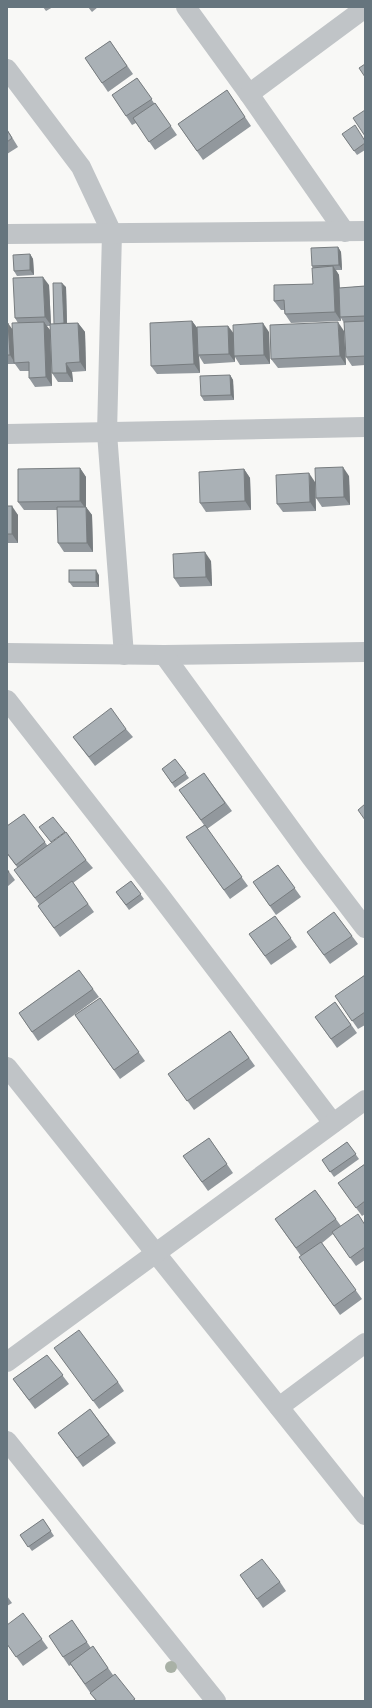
<svg xmlns="http://www.w3.org/2000/svg" width="372" height="1708" font-family="'Exo 2',sans-serif">
<style>
.lines{fill:none;stroke-linecap:round;stroke-linejoin:round}
.minor{stroke:#c0c4c7;stroke-width:20}
.tree{fill:#a9b1a6}
.wall{fill:#92989d}
.shaded-wall{fill:#777c7f}
.building{fill:#aab1b6;stroke:#777c7f}
</style>
<rect width="100%" height="100%" fill="#f8f8f6"/>
<g class="lines">
<g class="minor">
<path d="M186,7l63,87 96,138"/>
<path d="M7,69l74,98 31,66 -5,200 17,222"/>
<path d="M249,94l116,-86"/>
<path d="M7,234l358,-3"/>
<path d="M7,434l358,-7"/>
<path d="M7,653l157,2 201,-3"/>
<path d="M164,655l147,202 54,71"/>
<path d="M7,700l151,193 175,230"/>
<path d="M7,1067l358,448"/>
<path d="M7,1362l358,-262"/>
<path d="M279,1407l86,-64"/>
<path d="M7,1441l209,260"/>
</g>
</g>
<circle class="tree" cx="171" cy="1667" r="6"/>
<g class="wall">
<path d="M43,7h10l-7,4z"/>
<path d="M88,7h10l-6,5z"/>
<path d="M110,41l23,33 -25,18 -23,-34z"/>
<path d="M137,78l17,25h1l22,32 -22,15 -19,-27 -4,2 -20,-30z"/>
<path d="M227,90l24,36 -48,34 -25,-36z"/>
<path d="M7,129l11,18 -11,7z"/>
<path d="M342,134l23,6v10l-8,5z"/>
<path d="M338,247l3,5 1,18h-6l3,5 1,13 25,-2v79l-13,1 -6,-9 -2,-34 -3,-5v3l-50,2 -6,-9 -1,-4h-3l-7,-9 39,-17v-16l-1,-2z"/>
<path d="M30,254l3,5 1,16 -17,1 -3,-5z"/>
<path d="M49,285l2,39h4l11,-37 1,36h11l7,9 1,39 -14,1 1,10h-15l-6,-9 -2,-47h-4l4,4 2,56 -17,1 -6,-9v-7h-9l-5,-7h-8v-41l6,7 5,-7 -3,-5z"/>
<path d="M192,321l5,7 31,-2 6,8 35,-2 1,32 -30,1 -5,-8v5l-31,2 -5,-8 1,17 -43,1 -6,-8z"/>
<path d="M344,331l2,34 -68,3 -7,-9z"/>
<path d="M230,375l3,5 1,20 -30,1 -3,-5z"/>
<path d="M80,468l6,9v30l6,8 1,37h-29l-6,-9 -1,-33h-33l-6,-8z"/>
<path d="M244,469l6,9 1,32 -45,2 -6,-9z"/>
<path d="M349,476l1,29 -28,2 -6,-9z"/>
<path d="M315,482l1,29 -33,1 -6,-8z"/>
<path d="M7,506l11,9v28h-11z"/>
<path d="M211,561l1,25 -32,1 -6,-9z"/>
<path d="M99,575v12h-26l-4,-5z"/>
<path d="M126,729l7,8 -38,29 -22,-29z"/>
<path d="M175,759l14,19 -14,10 -13,-19z"/>
<path d="M204,773l28,38 -25,18 41,57 -18,13 -44,-62 18,-12 -25,-35z"/>
<path d="M24,814l23,31 39,15 7,8 -20,15 21,29 -34,25 -22,-31 1,-2 -19,-26 -3,-11 -10,-13v-28z"/>
<path d="M278,865l23,32 -25,18 -23,-33z"/>
<path d="M7,869l8,11 -8,7z"/>
<path d="M131,881l13,18 -15,11 -13,-18z"/>
<path d="M334,912l24,32 -28,20 -23,-32z"/>
<path d="M275,916l22,31 -26,18 -22,-31z"/>
<path d="M79,970l20,27 -61,44 -19,-28z"/>
<path d="M365,975v50l-7,4 -23,-33z"/>
<path d="M100,998l45,63 -25,18 -45,-64z"/>
<path d="M335,1002l22,31 -20,15 -22,-31z"/>
<path d="M230,1031l25,35 -61,44 -26,-36z"/>
<path d="M209,1138l24,35 -25,18 -25,-35z"/>
<path d="M347,1142l12,17 -25,18 -12,-17z"/>
<path d="M365,1164v50l-3,2 -24,-33z"/>
<path d="M315,1190l26,36 24,-1v35l-9,6 -23,-32 -11,9 40,56 -22,16 -41,-58 2,-1 -26,-37z"/>
<path d="M47,1355l22,29 -34,25 -22,-30z"/>
<path d="M61,1357l57,25 6,9 -25,18z"/>
<path d="M90,1409l26,34 -33,24 -25,-34z"/>
<path d="M43,1519l11,17 -22,15 -12,-16z"/>
<path d="M240,1575l40,7 6,9 -23,17z"/>
<path d="M7,1596l5,7 -5,3z"/>
<path d="M23,1613l25,35 -25,18 -16,-22z"/>
<path d="M72,1620l19,28 2,-2 20,29 23,26h-40l-25,-36 -2,1 -20,-30z"/>
</g>
<g class="shaded-wall">
<path d="M338,247l3,5 1,18 -3,-5z"/>
<path d="M30,254l3,5 1,16 -4,-5z"/>
<path d="M333,266l6,9 2,42h-1l1,4 -6,-9z"/>
<path d="M43,277l6,8 2,40 -6,-8z"/>
<path d="M62,283l4,4 1,40 -3,-4z"/>
<path d="M192,321l6,8v26l1,1 1,17 -6,-9z"/>
<path d="M44,322l6,8 2,56 -6,-9z"/>
<path d="M338,322l6,9 2,34 -6,-9z"/>
<path d="M8,323l6,9 1,31 -5,-8z"/>
<path d="M78,323l7,9 1,39 -6,-9z"/>
<path d="M263,323l6,9 1,32 -6,-9z"/>
<path d="M228,326l6,8 1,28 -6,-8z"/>
<path d="M66,363l6,9 1,10 -6,-9z"/>
<path d="M230,375l3,5 1,20 -3,-5z"/>
<path d="M343,467l6,9 1,29 -6,-8z"/>
<path d="M80,468l6,9v30l6,8 1,37 -6,-9 -1,-34 -6,-8z"/>
<path d="M244,469l6,9 1,32 -6,-9z"/>
<path d="M309,473l6,9 1,29 -6,-9z"/>
<path d="M12,506l6,9v28l-6,-9z"/>
<path d="M205,552l6,9 1,25 -6,-9z"/>
<path d="M96,570l3,5v12l-3,-5z"/>
</g>
<g class="building">
<path d="M110,41l17,25 -25,17 -17,-25z"/>
<path d="M365,64v13l-6,-9z"/>
<path d="M137,78l15,21 -26,17 -14,-21z"/>
<path d="M227,90l18,27 -48,34 -19,-27z"/>
<path d="M155,103l16,23 -22,16 -16,-24z"/>
<path d="M365,110v26l-12,-18z"/>
<path d="M355,125l10,16v2l-11,8 -12,-17z"/>
<path d="M7,130l5,8 -5,4z"/>
<path d="M338,247l1,18 -27,1 -1,-18z"/>
<path d="M30,254v16l-16,1 -1,-16z"/>
<path d="M333,266l2,46 -50,2 -1,-14 -10,1v-16l39,-1 -1,-16z"/>
<path d="M43,277l2,40 -30,1 -2,-40z"/>
<path d="M53,283h9l2,40 -10,1z"/>
<path d="M365,286v30l-25,1 -1,-29z"/>
<path d="M192,321l2,43 -43,2 -1,-43z"/>
<path d="M365,321v35l-19,1 -2,-35z"/>
<path d="M44,322l2,55 -17,1v-16l-15,1 -2,-40z"/>
<path d="M338,322l2,34 -69,3 -1,-34z"/>
<path d="M7,323h1l2,32h-3z"/>
<path d="M78,323l2,39 -14,1 1,10h-15l-2,-49z"/>
<path d="M263,323l1,32 -30,1 -1,-31z"/>
<path d="M228,326l1,28 -31,1 -1,-28z"/>
<path d="M230,375l1,20 -30,1 -1,-20z"/>
<path d="M343,467l1,30 -28,1 -1,-30z"/>
<path d="M80,468v33l-62,1v-33z"/>
<path d="M244,469l1,32 -45,2 -1,-31z"/>
<path d="M309,473l1,29 -33,2 -1,-29z"/>
<rect x="7" y="506" width="5" height="28"/>
<path d="M57,507h29l1,36h-29z"/>
<path d="M205,552l1,25 -32,1 -1,-24z"/>
<rect x="69" y="570" width="27" height="12"/>
<path d="M111,708l15,21 -37,28 -16,-20z"/>
<path d="M175,759l11,14 -14,10 -10,-14z"/>
<path d="M204,773l21,30 -24,17 -22,-30z"/>
<path d="M365,804v16l-7,-10z"/>
<path d="M24,814l21,28 -29,23 -9,-12v-27z"/>
<path d="M53,817l12,15 -14,10 -12,-15z"/>
<path d="M205,825l37,52 -18,13 -38,-53z"/>
<path d="M66,832l20,28 -51,38 -21,-28z"/>
<path d="M278,865l17,23 -25,18 -17,-24z"/>
<path d="M7,869l2,3 -2,1z"/>
<path d="M72,881l16,23 -34,24 -16,-22z"/>
<path d="M131,881l10,13 -15,11 -10,-13z"/>
<path d="M334,912l18,24 -28,19 -17,-23z"/>
<path d="M275,916l16,22 -26,18 -16,-22z"/>
<path d="M79,970l14,19 -61,43 -13,-19z"/>
<path d="M365,975v37l-13,9 -17,-25z"/>
<path d="M100,998l39,54 -25,18 -39,-55z"/>
<path d="M335,1002l16,23 -20,14 -16,-22z"/>
<path d="M230,1031l19,27 -62,43 -19,-27z"/>
<path d="M209,1138l18,26 -25,18 -19,-26z"/>
<path d="M347,1142l9,12 -26,18 -8,-12z"/>
<path d="M365,1164v37l-9,7 -18,-25z"/>
<path d="M315,1190l21,29 -40,29 -21,-29z"/>
<path d="M358,1214l7,11v22l-15,11 -18,-26z"/>
<path d="M321,1242l35,48 -22,16 -35,-49z"/>
<path d="M79,1330l39,52 -25,19 -39,-53z"/>
<path d="M47,1355l16,20 -34,25 -16,-21z"/>
<path d="M90,1409l19,26 -32,23 -19,-25z"/>
<path d="M43,1519l8,12 -23,16 -8,-12z"/>
<path d="M262,1559l18,23 -23,17 -17,-24z"/>
<path d="M23,1613l19,26 -26,18 -9,-13v-19z"/>
<path d="M72,1620l15,22 -24,15 -14,-21z"/>
<path d="M93,1646l15,22 -23,16 -15,-21z"/>
<path d="M115,1674l20,25 -3,2h-35l-7,-8z"/>
</g>
<rect width="372" height="1708" fill="none" stroke="#66757e" stroke-width="16"/>
</svg>
